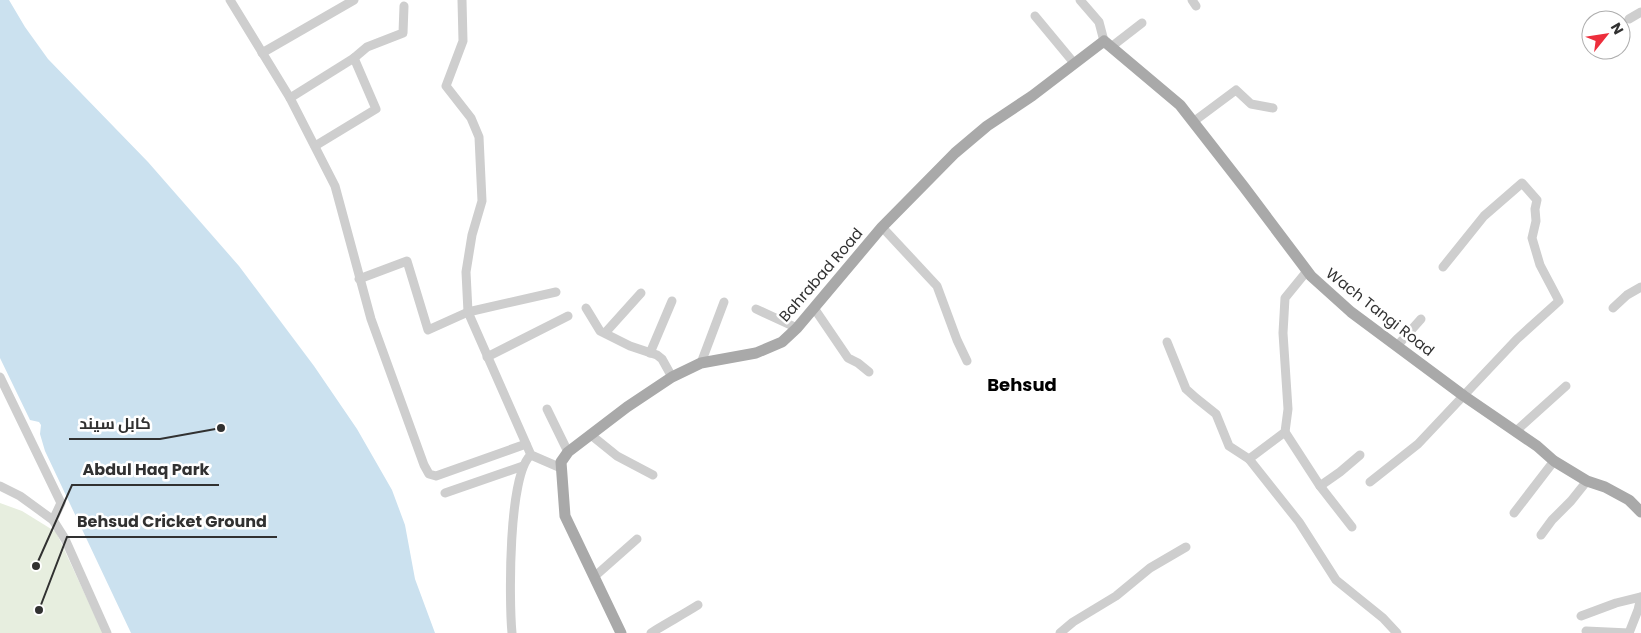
<svg xmlns="http://www.w3.org/2000/svg" width="1641" height="633" font-family="Poppins,Cairo,sans-serif">
<style>
.green{fill:#e7eedf}
.water{fill:#cbe1ef}
.lines{fill:none;stroke-linecap:round;stroke-linejoin:round}
.minor{stroke:#cecece;stroke-width:9}
.major{stroke:#a9a9a9;stroke-width:11}
.labels{text-anchor:middle;stroke-width:5;stroke-linejoin:round;paint-order:stroke}
.street-label{font-size:15px;fill:#313131;stroke:#fff}
.quarter-label{font-size:18px;font-weight:bold;fill:#000;stroke:#fff}
.leader{fill:none;stroke:#313131;stroke-width:2}
.callout-dot{fill:#313131;stroke:#fff;stroke-width:2}
.callout-label{font-size:16px;text-anchor:middle;font-weight:bold;fill:#313131;stroke:#fff;stroke-width:5;stroke-linejoin:round;paint-order:stroke}
</style>
<rect width="100%" height="100%" fill="#fff"/>
<path class="green" d="M0,503l22,8 34,21 47,101h-103z"/>
<path class="water" d="M0,0h9l16,27 23,32 100,103 91,104 75,100 43,63 35,61 13,35 10,54 20,54h-304l-86,-182 -5,-17 1,-9 -2,-3 -9,-2 -30,-62z"/>
<g class="lines">
<g class="minor">
<path d="M230,0l60,98 45,88 36,133 53,146 5,9 7,2 90,-32"/>
<path d="M462,0l1,41 -17,45 25,32 8,19 3,64 -10,34 -6,37 2,40 63,143 30,13"/>
<path d="M1080,0l19,22 5,19"/>
<path d="M1192,0l4,6"/>
<path d="M1035,16l39,47"/>
<path d="M1629,19l12,-7"/>
<path d="M1111,47l31,-24"/>
<path d="M262,53l92,-53"/>
<path d="M290,98l64,-40 13,-11 36,-14 1,-27"/>
<path d="M1193,122l43,-32 15,14 22,4"/>
<path d="M315,146l61,-37 -22,-51"/>
<path d="M882,227l55,59 20,54 10,21"/>
<path d="M1307,271l-22,27 -2,35 5,76 -3,23 -36,27 50,63 37,58 47,38 14,15"/>
<path d="M359,279l48,-18 21,69 40,-18 88,-20"/>
<path d="M586,308l14,23 30,15 27,9 5,4 10,18"/>
<path d="M814,308l34,50 10,5 11,9"/>
<path d="M1613,308l14,-13 14,-8"/>
<path d="M756,309l41,19"/>
<path d="M605,333l36,-40"/>
<path d="M1167,342l19,47 10,9 20,16 13,32 20,13"/>
<path d="M1397,346l24,-27"/>
<path d="M650,353l22,-52"/>
<path d="M487,357l81,-41"/>
<path d="M701,363l23,-61"/>
<path d="M0,377l61,126 -8,17 -33,-24 -20,-10"/>
<path d="M547,409l21,43"/>
<path d="M1516,431l50,-45"/>
<path d="M1285,432l35,54 32,41"/>
<path d="M591,435l26,21 36,19"/>
<path d="M1370,482l48,-38 99,-105 42,-38 -19,-36 -8,-27 4,-17 -1,-12 2,-9 -15,-17 -38,33 -41,51"/>
<path d="M1320,486l20,-14 20,-17"/>
<path d="M445,493l78,-27"/>
<path d="M1514,513l40,-52"/>
<path d="M53,520l12,19 42,94"/>
<path d="M1541,535l11,-15 19,-19 16,-20"/>
<path d="M594,577l43,-38"/>
<path d="M1581,616l35,-13 24,-6"/>
<path d="M1586,631l43,2"/>
<path d="M512,633c-3,-31 -4,-160 19,-178"/>
<path d="M651,633c16,-10 31,-18 47,-28"/>
<path d="M1060,633l13,-11 43,-26 34,-28 36,-21"/>
<path d="M1629,633l9,-23 3,-13"/>
</g>
<path class="major" d="M621,633l-56,-117 -4,-54 7,-10 59,-45 45,-30 29,-14 55,-10 26,-11 15,-14 85,-101 73,-74 32,-27 45,-30 72,-55 76,64 64,82 67,89 40,36 113,84 73,50 17,15 33,20 18,6 24,13 12,12"/>
</g>
<g class="labels">
<g class="street-label">
<text transform="translate(821 275) rotate(-49)" y="5">Bahrabad Road</text>
<text transform="translate(1380 312) rotate(38)" y="5">Wach Tangi Road</text>
</g>
<g class="quarter-label">
<text x="1022" y="391">Behsud</text>
</g>
</g>
<path class="leader" d="M221 428L160 439H69M36 566L72 485H219M39 610L67 537H277"/>
<g class="callout-dot">
<circle cx="221" cy="428" r="5"/>
<circle cx="36" cy="566" r="5"/>
<circle cx="39" cy="610" r="5"/>
</g>
<g class="callout-label">
<text x="115" y="429">کابل سيند</text>
<text x="146" y="475">Abdul Haq Park</text>
<text x="172" y="527">Behsud Cricket Ground</text>
</g>
<g transform="translate(1606 35) rotate(60)"><circle r="24" fill="#ffffff" stroke="#adadad"/>
<path d="M0-4L9 19L0 12L-9 19Z" fill="#ed2e3c"/>
<text y="-8" font-size="14" font-weight="bold" text-anchor="middle" fill="#313131">N</text>
</g>
</svg>
